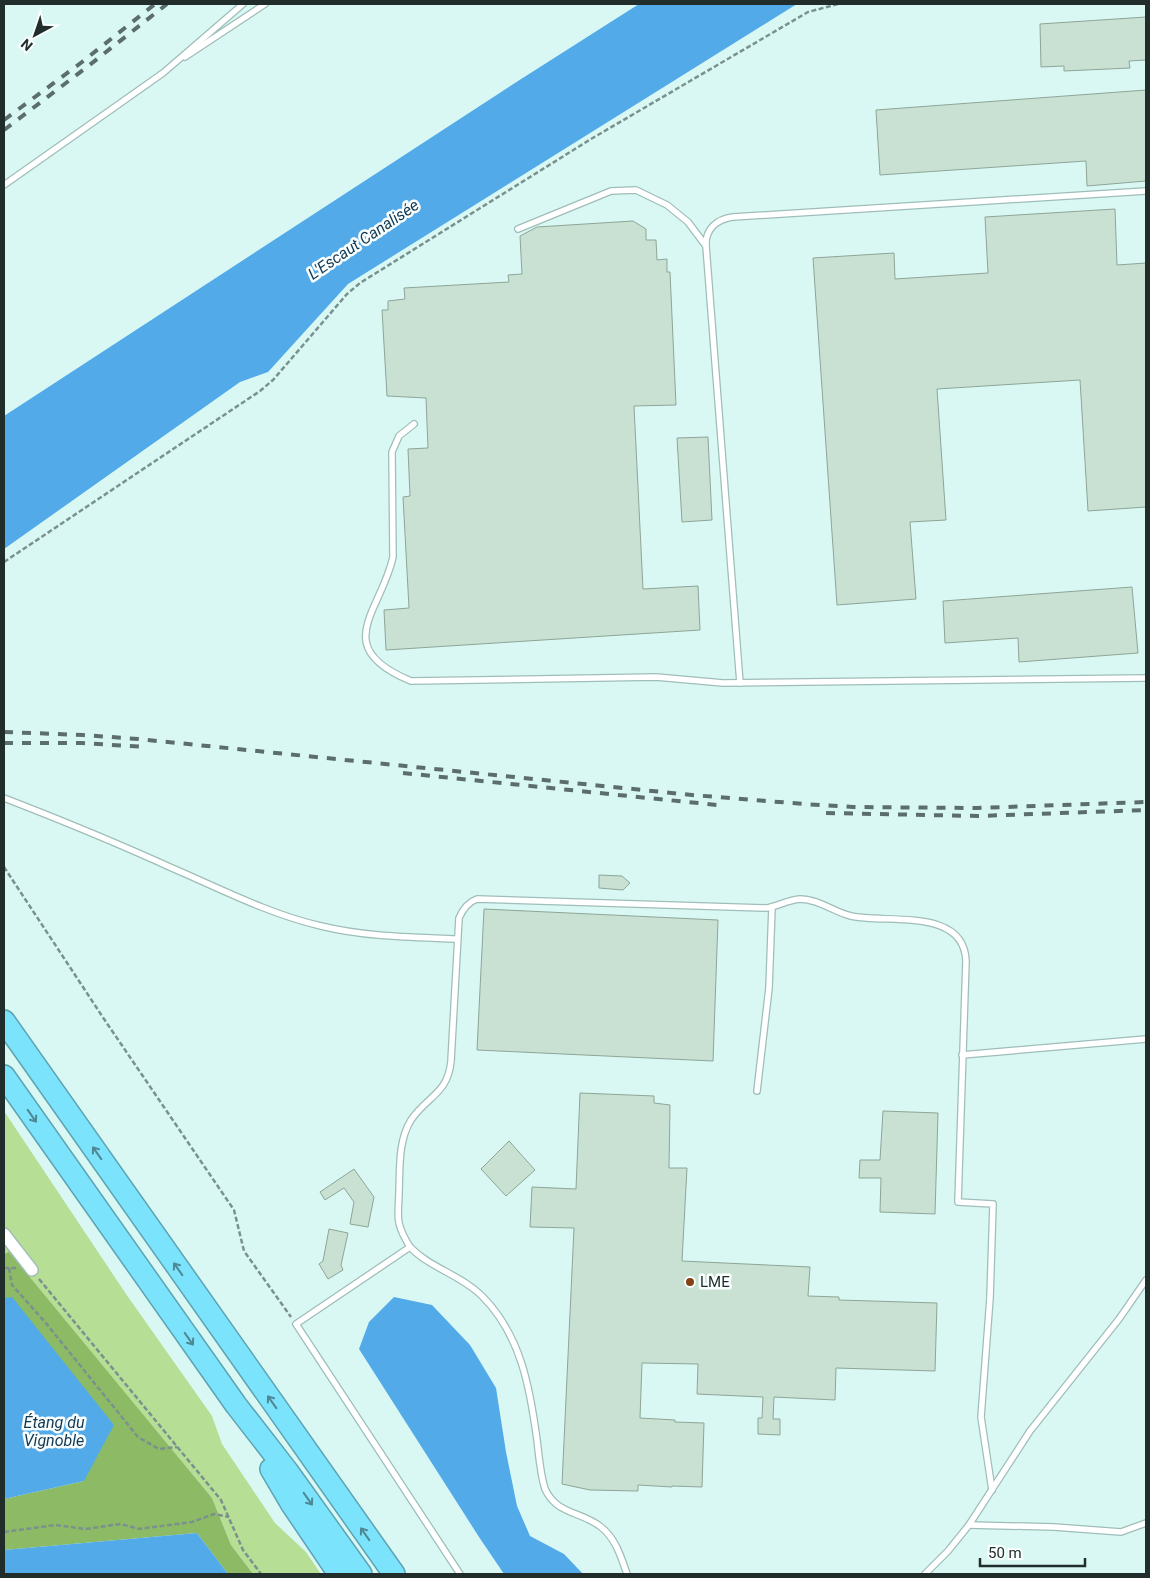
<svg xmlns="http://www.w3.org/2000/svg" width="1150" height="1578" font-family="Roboto,sans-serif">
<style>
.green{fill:#b6de95}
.forest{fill:#8dba64}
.water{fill:#52aae9}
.building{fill:#c8e1d2;stroke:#8ea597}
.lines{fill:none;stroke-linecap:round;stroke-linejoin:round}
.lane-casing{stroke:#9fbdb9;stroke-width:8}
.street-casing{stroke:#9fbdb9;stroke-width:14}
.highway-casing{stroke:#5ca3b3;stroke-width:24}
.path{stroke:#7b918e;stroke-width:2.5;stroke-dasharray:5 2.5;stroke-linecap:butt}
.lane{stroke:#fff;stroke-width:5.5}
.street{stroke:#fff;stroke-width:11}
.highway{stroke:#7ce3fc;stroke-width:21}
.rail{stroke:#5c6e6b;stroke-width:4;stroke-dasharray:9 9;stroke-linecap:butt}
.oneway{stroke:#4e8894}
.poi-dot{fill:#854016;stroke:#f9fffe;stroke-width:2}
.labels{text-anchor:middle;stroke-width:5;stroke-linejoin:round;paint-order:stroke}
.poi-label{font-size:15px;fill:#212d2b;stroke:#f9fffe;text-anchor:start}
.water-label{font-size:16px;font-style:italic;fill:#133852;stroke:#f9fffe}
</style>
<rect width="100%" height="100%" fill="#d9f8f4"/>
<path class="green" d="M4,1111l122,183 86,122 10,28 53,79 31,29 15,22h-68l-22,-29 -19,-47 -203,-245 -5,1z"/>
<path class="forest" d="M9,1252l203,246 19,47 22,29h-25l-31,-41 -193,17v-51l80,-18 -72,-183h-8v-44z"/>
<g class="water">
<path d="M639,4h158l-449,280 -80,88 -28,10 -236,167v-133l514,-335z"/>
<path d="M12,1297l102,128 -30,56 -80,18v-201z"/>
<path d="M394,1297l38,8 38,40 26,43 10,64 11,54 13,30 34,18 19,20h-79l-25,-37 -120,-188 10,-27z"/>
<path d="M197,1533l31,41h-224v-24z"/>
</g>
<g class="building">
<path d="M1146,17v43l-17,1 1,7 -66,3v-5l-23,1 -1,-43z"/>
<path d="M1146,90v91l-59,5 -1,-25 -206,14 -4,-65z"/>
<path d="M1115,209l2,56 29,-2v244l-58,4 -8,-131 -143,9 9,131 -36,2 6,77 -79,6 -24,-347 81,-5 1,26 93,-6 -3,-56z"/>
<path d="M633,221l13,8v11h10l1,20 10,-1v13h3l6,133 -42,1 9,183 55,-3 2,44 -314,20 -2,-40 25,-2 -6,-111 7,-1 -2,-47 20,-1 -2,-50 -39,-2 -5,-86h6v-9l17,-2 -1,-11 105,-6 -1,-7 14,-1 -2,-38 17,-9z"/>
<path d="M708,437l4,83 -30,2 -5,-84z"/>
<path d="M1132,587l6,66 -119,9 -1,-24 -73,5 -2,-42z"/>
<path d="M599,875l23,1 8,7 -7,7 -24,-2z"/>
<path d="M484,909l234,11 -5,141 -236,-11z"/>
<path d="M580,1093l74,3v7l16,2 -1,63h18l-5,93 128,6 -2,29 31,1v3l98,3 -2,68 -99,-3 -1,32 -61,-3 -1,22h7v16l-22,-1v-16h4l1,-21 -66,-3 1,-30 -56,-1 -2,55 35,2v2l29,1 -2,64 -30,-1v1l-34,-2v6l-48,-1 -28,-6 12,-256 -44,-1 2,-40 44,2z"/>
<path d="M883,1111l55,2 -3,101 -55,-2 1,-34h-22l1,-18h20z"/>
<path d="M509,1141l26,29 -29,26 -25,-27z"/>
<path d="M354,1169l20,28 -6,30 -18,-3 4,-22 -10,-14 -19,12 -5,-8z"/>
<path d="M329,1229l19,4 -7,32 2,5 -15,9 -9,-15 4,-3z"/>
</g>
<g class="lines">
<defs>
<g id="lane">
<path d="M185,57l80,-53"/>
<path d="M4,185l159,-112 80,-69"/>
<path d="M518,229l93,-38 25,-1 31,15 21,17 18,24"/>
<path d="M414,424l-15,12 -7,16 1,105c-12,55 -64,90 18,124l245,-4 67,6 423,-5"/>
<path d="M740,683l-34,-437c-1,-17 11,-27 27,-29l413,-26"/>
<path d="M4,798c57,22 113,45 168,70 49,21 97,46 149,58 45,11 90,11 136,13"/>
<path d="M962,1055l184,-16"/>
<path d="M757,1091l12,-103 3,-81"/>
<path d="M410,1247c20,21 51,28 72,49 39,39 48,92 55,144 2,16 3,33 8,49 12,26 36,22 56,38 15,12 20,30 26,47"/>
<path d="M969,1525l85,2 67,5 25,-9"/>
<path d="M460,1574l-164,-250 114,-77c-5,-8 -9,-15 -11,-24 -2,-10 0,-21 0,-31 1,-24 -1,-51 12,-72 16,-24 37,-26 40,-59l8,-143c4,-9 9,-16 18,-19l290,9c11,-2 21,-8 33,-9 18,0 34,13 51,17 36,8 113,-9 115,45l-8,241 35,2 -3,94 -9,119 11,73"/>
<path d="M925,1574l23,-23 21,-26 61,-94 89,-112 27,-39"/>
</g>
<path id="street" d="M4,1234l28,36"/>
<g id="highway">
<path d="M4,1021l390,553"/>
<path d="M4,1076l232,329 52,67 73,102"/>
<path d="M271,1469l20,34 48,71"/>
</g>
</defs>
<use href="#lane" class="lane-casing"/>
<use href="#street" class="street-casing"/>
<use href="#highway" class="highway-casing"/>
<g class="path">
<path d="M4,562l256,-171 13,-11 74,-86 13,-11 231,-144 217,-127 30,-8"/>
<path d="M4,867l100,152 130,191 10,41 47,66"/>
<path d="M4,1268h12"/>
<path d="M9,1268l3,17 33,37 93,115 21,12 18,-2"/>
<path d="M39,1279l182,221 22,50 18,24"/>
<path d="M4,1532l51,-7 30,4 36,-5 18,5 53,-7 22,-8 15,3"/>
</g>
<use href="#lane" class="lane"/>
<use href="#street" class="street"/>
<use href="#highway" class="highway"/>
<g class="rail">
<path d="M4,120l78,-58 73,-58"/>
<path d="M4,130l83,-63 80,-63"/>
<path d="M4,732l79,3 55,4 554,56 112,9 49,3 124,1 169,-6"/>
<path d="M4,743h78l63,4"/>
<path d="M403,773l314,32"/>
<path d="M826,813l152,3 168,-6"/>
</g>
</g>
<defs><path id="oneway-shaft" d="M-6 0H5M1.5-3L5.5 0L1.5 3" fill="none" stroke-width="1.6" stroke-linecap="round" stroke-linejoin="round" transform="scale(1.25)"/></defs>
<g class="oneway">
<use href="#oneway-shaft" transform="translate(32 1116) rotate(55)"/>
<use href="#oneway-shaft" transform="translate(97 1153) rotate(-125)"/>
<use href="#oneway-shaft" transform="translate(178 1269) rotate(-125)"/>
<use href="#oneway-shaft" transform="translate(189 1339) rotate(55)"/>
<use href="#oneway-shaft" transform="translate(272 1402) rotate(-125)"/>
<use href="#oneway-shaft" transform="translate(308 1499) rotate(55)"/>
<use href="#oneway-shaft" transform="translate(365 1534) rotate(-125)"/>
</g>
<circle class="poi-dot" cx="690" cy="1282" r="5"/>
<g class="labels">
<g class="poi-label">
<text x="700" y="1287">LME</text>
</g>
<g class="water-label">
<text transform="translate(363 239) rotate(-34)" y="6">L'Escaut Canalisée</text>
<text x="54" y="1428">Étang du<tspan x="54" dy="18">Vignoble</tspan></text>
</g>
</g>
<rect width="1150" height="1578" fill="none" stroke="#212d2b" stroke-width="10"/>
<g transform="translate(35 35) rotate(220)" stroke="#f9fffe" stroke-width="4" paint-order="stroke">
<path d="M0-4L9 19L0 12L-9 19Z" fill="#212d2b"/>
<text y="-8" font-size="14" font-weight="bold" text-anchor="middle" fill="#212d2b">N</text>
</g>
<path d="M980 1558v8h105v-8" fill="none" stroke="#212d2b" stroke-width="2.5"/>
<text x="988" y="1558" font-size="15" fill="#212d2b" stroke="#f9fffe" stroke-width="4" paint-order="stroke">50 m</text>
</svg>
